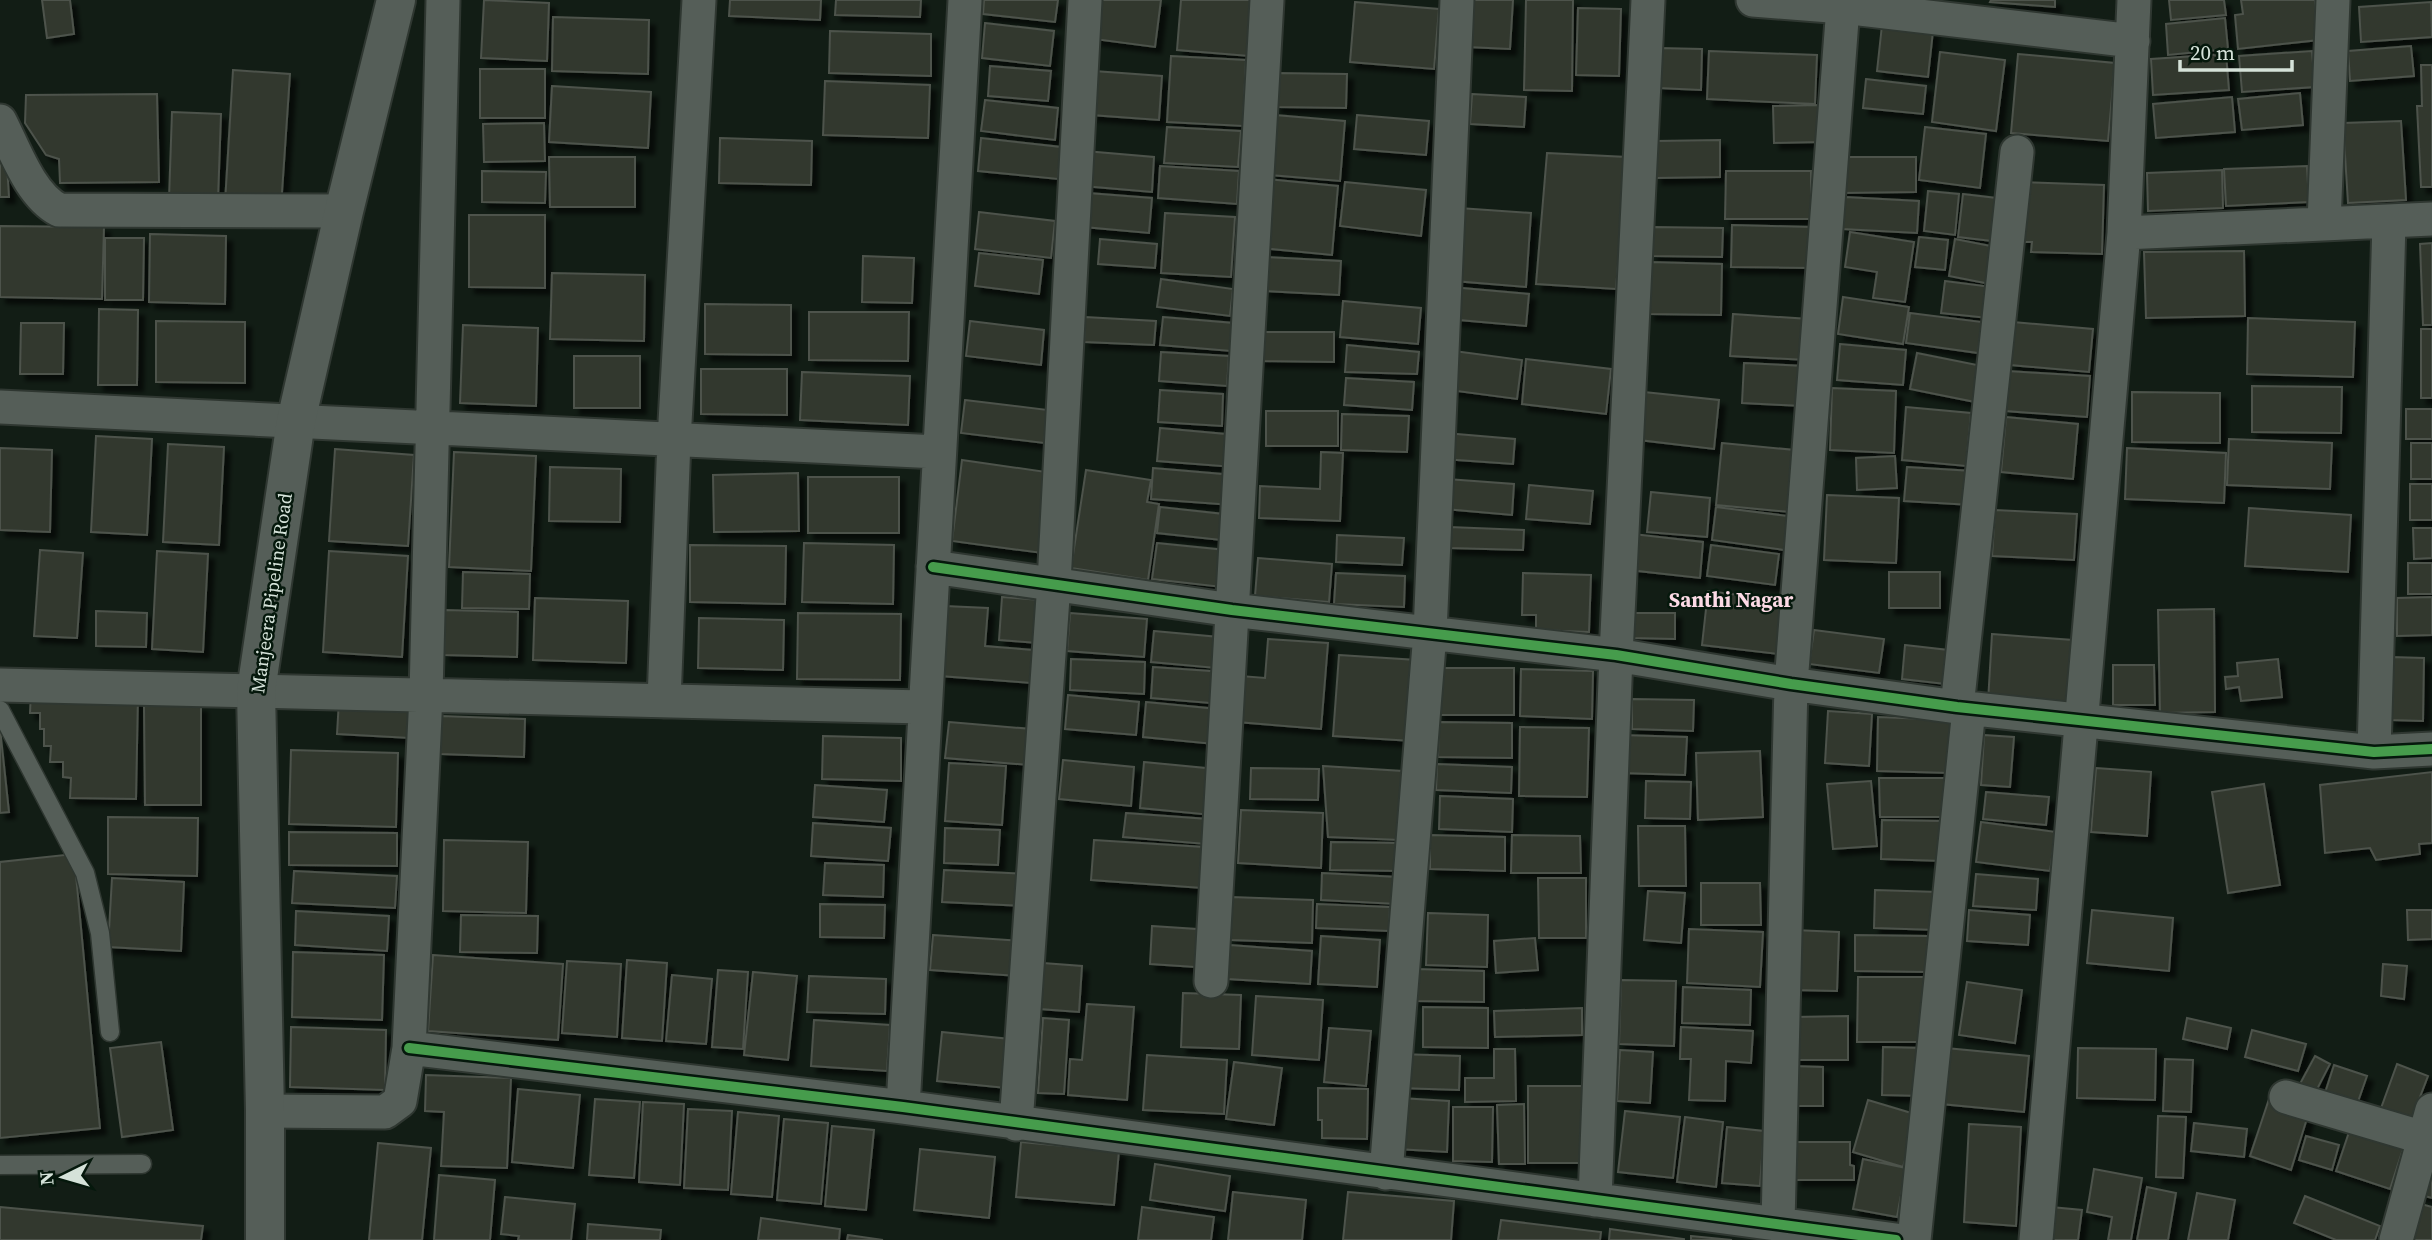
<svg xmlns="http://www.w3.org/2000/svg" width="2432" height="1240" viewBox="0 0 2432 1240" font-family="'Source Serif 4',serif">
<style>
.building{fill:#32382f;stroke:#4d534b;stroke-width:2;filter:url(#shadow)}
.lines{fill:none;stroke-linecap:round;stroke-linejoin:round}
.service-casing{stroke:#2f3731;stroke-width:21}
.minor-casing{stroke:#2f3731;stroke-width:37}
.tertiary-casing{stroke:#2f3731;stroke-width:42}
.service{stroke:#555e58;stroke-width:18}
.minor{stroke:#555e58;stroke-width:33}
.tertiary{stroke:#555e58;stroke-width:38}
.cycleway-casing{stroke:#05180c;stroke-width:15}
.cycleway{stroke:#469c4c;stroke-width:10}
.labels{text-anchor:middle;dominant-baseline:central;stroke-width:5;stroke-linejoin:round;paint-order:stroke}
.street-label{font-size:19px;fill:#d5e2d9;stroke:#05180c}
.neighbourhood-label{font-size:21px;font-weight:bold;fill:#fcdae5;stroke:#05180c}
</style>
<defs>
<filter id="shadow"><feDropShadow dx="6" dy="6" stdDeviation="2" flood-color="#0009"/></filter>
</defs>
<rect width="100%" height="100%" fill="#121d15"/>
<path class="building" d="M42,0H70L74,34L47,38Z
M484,0L549,3L547,61L481,58Z
M730,0H821L820,20L729,16Z
M836,0H921L920,17L835,15Z
M984,0H1058L1055,22L983,14Z
M1100,0H1161L1155,47L1094,39Z
M1181,0H1254L1249,56L1177,50Z
M1469,0H1513L1510,49L1467,47Z
M1526,0H1573L1572,91L1524,90Z
M1991,0H2055V7L1990,2Z
M2169,0H2224L2226,15L2171,20Z
M2241,0H2315L2319,40L2238,49L2235,15L2243,14Z
M1355,2L1439,9L1434,69L1350,62Z
M2431,2L2432,37L2361,42L2359,7Z
M1578,8L1621,9L1619,76L1576,75Z
M553,17L649,20L648,74L552,71Z
M2225,18L2228,49L2168,55L2166,24Z
M985,23L1054,31L1050,66L982,58Z
M1882,25L1933,31L1928,77L1877,71Z
M830,31L931,34V76L829,73Z
M2411,46L2414,76L2350,81L2348,51Z
M1659,48L1702,49L1701,90L1658,88Z
M1709,51L1817,55L1815,104L1707,99Z
M2312,51L2315,87L2242,92L2239,56Z
M1940,52L2005,60L1996,131L1932,122Z
M2018,54L2115,63L2108,141L2011,133Z
M2226,54L2229,90L2153,95L2151,59Z
M1171,56L1246,60L1243,126L1167,122Z
M2421,65H2432V187H2421L2417,106H2422Z
M990,66L1051,71L1048,101L988,96Z
M480,69H545V118H480Z
M233,70L290,74L281,207L225,203Z
M1094,71L1162,76L1159,120L1091,115Z
M1276,73L1347,74L1346,108L1276,107Z
M1866,79L1926,86L1923,114L1863,108Z
M825,81L930,85L928,138L823,135Z
M552,86L651,92L648,148L549,142Z
M2300,93L2303,125L2242,130L2238,99Z
M157,94L159,182L60,183L59,159L46,155L25,123L26,95Z
M1472,94L1526,97L1524,127L1470,124Z
M2232,97L2235,132L2156,138L2153,104Z
M985,100L1058,108L1055,140L981,131Z
M1820,105L1821,142L1774,143L1773,106Z
M172,112L221,114L218,200L169,199Z
M1275,115L1345,121L1340,181L1270,175Z
M1357,115L1429,121L1426,155L1354,149Z
M2401,121L2406,200L2348,203L2343,123Z
M544,123L545,161L484,162L483,124Z
M1167,127L1241,131L1238,167L1164,163Z
M1925,127L1986,134L1980,188L1919,180Z
M720,138L812,141L811,185L719,183Z
M981,138L1061,147L1058,179L978,171Z
M1720,140V177L1656,178V141Z
M6,148L9,197H0V149Z
M1085,151L1154,157L1152,192L1083,186Z
M1547,153L1627,157L1616,289L1536,284Z
M549,157H635V207H550Z
M1840,157H1916V192L1841,193Z
M1160,166L1239,171L1237,204L1158,198Z
M2307,166L2309,202L2226,206L2224,169Z
M2222,170L2223,208L2148,211L2147,173Z
M482,171L546,172L545,203L482,202Z
M1726,171H1811V219H1725Z
M1267,179L1338,186L1332,255L1261,248Z
M1345,182L1426,190L1421,236L1340,226Z
M2020,182L2104,185L2102,254L2031,252L2032,242H2022Z
M1928,191L1959,194L1955,235L1924,231Z
M1088,193L1152,198L1149,233L1084,227Z
M1963,194L2005,199L2000,242L1958,237Z
M1845,197L1919,201L1917,233L1842,229Z
M1459,208L1531,213L1526,287L1454,281Z
M979,212L1055,221L1051,258L975,249Z
M1165,213L1235,217L1231,277L1161,273Z
M469,215H545V288L469,287Z
M1732,225L1813,227L1812,268L1731,267Z
M0,226L104,227L102,299L0,297Z
M1653,227L1723,228L1722,257L1652,256Z
M1850,232L1914,242L1905,302L1873,298L1877,272L1845,267Z
M150,234L226,236L225,304L149,302Z
M1919,237L1948,240L1945,270L1915,267Z
M105,238H144L143,300H105Z
M1100,239L1157,244L1155,268L1098,264Z
M1955,239L1996,247L1990,284L1949,276Z
M2432,243V325H2423L2420,244Z
M2244,251L2245,316L2146,318L2144,252Z
M979,253L1043,260L1039,294L975,286Z
M863,256L914,258L912,303L862,302Z
M1266,257L1341,261L1339,295L1264,291Z
M1650,262L1722,264L1721,315L1649,314Z
M552,273L645,275L644,341L550,339Z
M1161,279L1233,289L1230,316L1157,307Z
M1945,281L1992,287L1988,318L1941,313Z
M1451,287L1529,294L1526,326L1448,319Z
M1843,297L1909,307L1903,344L1838,334Z
M1343,301L1421,308L1418,344L1340,337Z
M705,304L791,305V355L705,354Z
M99,309L138,310L137,385H98Z
M809,312H909L908,361L809,360Z
M1910,313L1982,322L1978,353L1906,343Z
M1733,314L1809,319L1806,360L1730,356Z
M1085,317L1156,321L1154,345L1084,342Z
M1163,317L1234,323L1231,351L1160,345Z
M2248,318L2355,322L2353,377L2247,374Z
M156,321L245,322V383L156,382Z
M970,321L1044,330L1041,365L966,356Z
M2013,322L2093,329L2089,372L2010,365Z
M21,323H64L63,374H20Z
M463,325L538,328L536,406L460,403Z
M2421,329H2432V398H2421Z
M1259,332H1334V362L1259,361Z
M1840,344L1906,350L1903,385L1837,380Z
M1347,345L1419,352L1417,374L1345,372Z
M1454,351L1522,360L1517,399L1449,390Z
M1161,352L1229,356L1227,386L1159,381Z
M1917,353L1982,366L1975,402L1910,389Z
M574,356H640V408H574Z
M1526,359L1611,369L1606,414L1522,404Z
M1744,363L1805,366L1803,406L1742,403Z
M701,369H787V415L701,414Z
M2008,371L2090,376L2087,417L2005,411Z
M802,372L910,376L908,425L800,420Z
M1346,378L1414,382L1412,410L1344,405Z
M2252,386L2342,387L2341,433L2252,432Z
M1832,388L1896,391L1894,453L1830,450Z
M1160,390L1223,394L1222,426L1158,422Z
M1644,392L1719,400L1714,449L1639,440Z
M2132,392L2220,393V443L2132,442Z
M965,400L1048,410L1044,443L961,433Z
M1906,407L1971,413L1966,466L1902,460Z
M2406,409H2432V439H2406Z
M1266,411H1338V446H1266Z
M1342,414L1409,416L1407,452L1341,450Z
M2006,417L2078,424L2073,479L2001,472Z
M1160,428L1237,435L1234,467L1157,461Z
M1445,433L1515,439L1513,464L1443,459Z
M96,436L152,439L147,535L91,532Z
M2229,439L2332,443L2330,489L2227,485Z
M1722,443L1795,450L1790,512L1716,505Z
M2411,443H2432V479H2411Z
M168,444L224,447L219,545L163,542Z
M0,448L52,450L50,532L0,530Z
M2127,448L2226,453L2224,503L2125,499Z
M335,449L414,455L408,546L329,541Z
M454,452L536,456L531,571L449,567Z
M1321,452L1343,453L1340,521L1259,518L1260,486L1320,489Z
M1895,456L1897,488L1857,490L1856,458Z
M962,460L1053,473L1042,553L952,541Z
M550,467L621,469L620,522L549,521Z
M1907,467L1973,471L1971,505L1904,501Z
M1153,468L1234,475L1232,505L1151,499Z
M1086,470L1151,480L1147,502L1159,504L1148,580L1071,568Z
M798,473L799,531L714,532L713,475Z
M808,477H899V533H808Z
M1447,479L1514,484L1512,515L1445,509Z
M2410,484H2432V520H2410Z
M1529,485L1593,491L1590,524L1526,519Z
M1651,492L1710,498L1707,537L1647,532Z
M1827,495L1899,498L1896,563L1824,560Z
M1160,507L1233,515L1230,541L1157,533Z
M1716,507L1788,516L1784,550L1712,540Z
M2249,508L2351,515L2348,572L2245,566Z
M1995,510L2077,514L2074,560L1992,556Z
M1449,527L1524,530L1523,550L1449,548Z
M2413,528H2432V558L2414,559Z
M1633,534L1703,542L1700,578L1629,570Z
M1337,535L1404,538L1402,565L1336,562Z
M804,543L894,545L893,604L802,602Z
M1157,543L1226,550L1222,587L1152,579Z
M690,545L786,546L785,604L690,602Z
M1711,545L1779,554L1775,585L1707,576Z
M40,550L83,553L77,638L34,636Z
M157,551L208,554L203,652L152,649Z
M329,551L408,556L402,657L323,652Z
M1258,558L1332,564L1329,602L1255,596Z
M2408,563H2432V594H2408Z
M463,572L530,574L529,609L462,608Z
M1889,572H1940V608H1889Z
M1336,573L1405,576L1404,607L1334,604Z
M1523,573L1591,575L1589,632L1536,630V615H1522Z
M1708,591L1785,601L1778,654L1702,645Z
M1002,597L1041,600L1037,643L999,640Z
M2432,597V635L2397,636V598Z
M535,598L628,601L626,663L533,660Z
M945,606L988,608L985,646L1033,650L1031,683L940,676Z
M2214,609L2215,712L2160,713L2158,610Z
M445,610L518,612L517,657L444,655Z
M96,611L147,613L146,647L96,646Z
M798,613L901,614L900,680L797,679Z
M1070,613L1147,619L1144,657L1067,651Z
M1630,613H1675V639L1631,638Z
M699,618L784,620L783,670L698,668Z
M1814,630L1884,639L1879,673L1809,664Z
M1154,631L1230,638L1227,669L1151,662Z
M1992,634L2073,640L2068,708L1988,702Z
M1268,639L1328,643L1321,729L1237,722L1241,676L1265,678Z
M1905,645L1957,651L1954,685L1902,679Z
M1339,655L1417,660L1412,741L1333,736Z
M2391,657L2424,658L2423,721L2390,720Z
M1071,659L1145,662L1144,694L1070,690Z
M2278,659L2282,697L2241,701L2239,687L2226,689L2225,677L2238,676L2237,663Z
M2113,665H2154L2155,705H2113Z
M1153,667L1225,672L1222,704L1151,698Z
M1439,668H1514V715H1438Z
M1521,669L1593,671L1592,719L1520,716Z
M31,691L138,694L136,799L70,798L71,778L63,777V762H50L51,746H44V729H40V713H30Z
M1068,695L1139,702L1136,735L1065,729Z
M1632,699L1694,700L1693,731L1632,729Z
M339,700L411,703L410,738L337,734Z
M1146,702L1218,709L1214,744L1143,737Z
M144,706H201V805H145Z
M1828,711L1872,714L1869,766L1825,763Z
M441,716L525,719L524,757L440,754Z
M1878,717L1952,720L1950,773L1877,771Z
M949,722L1032,729L1029,765L945,758Z
M1439,722L1512,723V758L1438,757Z
M1520,727L1589,728L1587,797L1519,796Z
M0,728L9,812L0,813Z
M1622,735L1687,737L1685,775L1621,773Z
M1984,735L2014,737L2010,787L1981,785Z
M823,736L901,738V781L822,779Z
M291,750L398,753L396,827L289,824Z
M1760,751L1763,817L1698,820L1696,753Z
M1063,760L1134,767L1131,806L1059,799Z
M1144,762L1216,769L1212,815L1140,808Z
M949,763L1006,766L1002,825L945,821Z
M1437,764L1512,767L1511,793L1436,790Z
M1323,766L1403,771L1400,840L1328,837Z
M1251,768L1319,769L1318,800L1250,799Z
M2096,768L2151,772L2147,836L2091,832Z
M2432,772V843L2419,844L2420,854L2376,860L2370,848L2325,853L2320,785Z
M1879,778H1949L1948,817H1880Z
M1646,781L1691,782L1690,819L1645,818Z
M1871,781L1877,846L1833,849L1827,784Z
M2264,784L2280,885L2228,893L2212,792Z
M815,785L887,790L884,822L813,817Z
M1986,792L2049,797L2046,825L1983,819Z
M1440,796L1513,799L1512,832L1439,829Z
M1241,810L1323,813L1321,868L1238,863Z
M1126,813L1208,819L1206,844L1123,837Z
M108,817L198,818L197,876L108,874Z
M1882,820L1944,821L1943,861L1881,859Z
M1981,822L2056,832L2050,871L1976,862Z
M813,823L891,828L888,861L811,856Z
M1638,826H1685L1686,886H1639Z
M945,828L1000,830L998,865L944,863Z
M289,832L397,833V866L289,865Z
M1430,835L1505,837V871L1430,869Z
M1512,835L1580,836L1581,873H1511Z
M444,840L528,842L526,913L443,911Z
M1094,840L1204,847L1202,888L1091,880Z
M1331,842L1402,843L1401,871L1330,870Z
M74,854L100,1128L0,1138V862Z
M825,863L884,865L883,897L823,895Z
M944,870L1028,874L1026,906L942,902Z
M294,871L397,876L395,908L292,903Z
M1322,873L1398,877L1397,904L1321,900Z
M1976,874L2038,879L2036,910L1973,906Z
M112,878L184,882L181,951L108,947Z
M1538,878H1586V938H1539Z
M1701,883H1760L1761,925H1701Z
M1875,890L1938,892L1937,930L1874,928Z
M1648,891L1685,893L1681,943L1644,940Z
M1231,897L1313,900L1312,943L1230,940Z
M820,904L885,905L884,938L820,937Z
M1317,904L1390,907L1389,931L1316,928Z
M1969,910L2030,915L2028,945L1967,941Z
M2092,910L2173,918L2169,971L2087,963Z
M2407,910H2432V939L2408,940Z
M296,911L389,916L387,951L295,945Z
M1428,913L1488,915L1487,967L1426,965Z
M461,915L538,916L537,953L460,952Z
M1152,926L1197,929L1195,967L1150,964Z
M1689,929L1763,932L1760,987L1687,983Z
M1794,930L1839,932L1837,991L1793,990Z
M933,935L1021,941L1018,976L930,970Z
M1855,935L1928,936L1927,972L1855,971Z
M1321,936L1380,940L1377,987L1318,984Z
M1535,938L1538,970L1496,973L1494,941Z
M1230,945L1312,951L1310,984L1227,979Z
M293,952L384,955L382,1020L292,1017Z
M433,955L563,964L558,1040L428,1031Z
M627,960L667,963L662,1041L622,1038Z
M567,961L621,964L617,1037L562,1033Z
M1043,963L1082,966L1079,1012L1039,1009Z
M2383,964L2407,966L2404,999L2381,996Z
M1416,969L1484,971V1002L1415,1001Z
M718,970L748,972L743,1049L712,1047Z
M753,972L797,976L788,1060L744,1055Z
M672,975L712,979L706,1044L666,1041Z
M809,976L886,979L885,1014L807,1012Z
M1858,977H1930L1929,1042H1857Z
M1621,980L1676,981L1674,1046L1619,1044Z
M1967,982L2022,990L2015,1043L1959,1035Z
M1683,987L1751,990L1750,1025L1682,1023Z
M1183,993L1241,995L1239,1049L1181,1047Z
M1256,996L1323,1000L1319,1060L1252,1055Z
M1087,1004L1134,1007L1127,1100L1068,1095L1070,1059L1082,1060Z
M1423,1007L1488,1008V1048L1423,1047Z
M1582,1008V1035L1495,1037L1494,1011Z
M1848,1016V1060H1793V1017Z
M1043,1018L1069,1020L1064,1094L1038,1093Z
M2187,1018L2231,1028L2227,1049L2183,1039Z
M814,1020L890,1025L887,1071L811,1066Z
M291,1027L386,1030L385,1090L290,1087Z
M1681,1027L1753,1031L1751,1063L1726,1061L1725,1101L1689,1100L1691,1059H1680Z
M1329,1028L1371,1031L1366,1086L1324,1082Z
M2252,1030L2306,1044L2298,1071L2245,1057Z
M942,1032L1010,1039L1006,1088L937,1081Z
M161,1042L173,1130L122,1137L110,1048Z
M1883,1047L1924,1048L1923,1096L1882,1095Z
M1946,1048L2029,1056L2024,1112L1941,1104Z
M2078,1048L2156,1049L2155,1100L2077,1098Z
M1494,1049H1515L1516,1101L1465,1102V1078H1494Z
M1620,1050L1653,1052L1650,1103L1617,1101Z
M1400,1054L1460,1056L1459,1090L1399,1088Z
M1147,1055L1227,1060L1224,1114L1143,1110Z
M2315,1056L2330,1064L2311,1101L2295,1093Z
M2165,1059L2193,1060L2191,1112L2163,1111Z
M1234,1062L1282,1068L1274,1125L1226,1119Z
M2397,1064L2428,1076L2410,1123L2380,1111Z
M2334,1065L2367,1076L2354,1113L2322,1102Z
M1792,1066L1823,1067V1106H1793Z
M426,1075L511,1078L507,1168L441,1166L444,1112L425,1111Z
M1528,1086H1586V1163H1528Z
M1318,1088L1368,1089L1367,1139L1322,1138V1120H1318Z
M518,1089L580,1095L573,1168L512,1162Z
M1400,1098L1449,1101L1447,1152L1397,1149Z
M595,1099L640,1102L634,1178L589,1175Z
M2269,1099L2309,1112L2291,1170L2250,1156Z
M1868,1100L1918,1115L1903,1167L1853,1152Z
M643,1102L684,1104L680,1185L639,1182Z
M1524,1104L1525,1164H1499L1497,1105Z
M1453,1107H1493L1492,1162L1453,1161Z
M688,1109L732,1111L728,1190L684,1188Z
M1625,1111L1680,1117L1673,1178L1618,1172Z
M738,1112L779,1116L772,1197L731,1194Z
M2158,1116L2186,1117L2183,1178L2156,1177Z
M1685,1117L1723,1122L1716,1187L1677,1182Z
M784,1119L828,1123L821,1204L777,1200Z
M2194,1123L2247,1129L2244,1157L2191,1151Z
M1969,1124L2021,1127L2016,1226L1964,1222Z
M832,1126L874,1130L866,1210L825,1206Z
M1727,1127L1764,1131L1760,1186L1722,1183Z
M2350,1129L2404,1146L2390,1189L2336,1171Z
M2432,1131V1198L2417,1194Z
M2306,1136L2339,1145L2332,1170L2299,1160Z
M1021,1142L1119,1151L1114,1205L1016,1197Z
M1795,1142H1850V1165L1854,1166V1180H1795Z
M378,1143L431,1148L422,1240H369Z
M920,1149L995,1157L989,1218L914,1210Z
M1863,1159L1906,1168L1897,1217L1853,1209Z
M1155,1164L1230,1176L1225,1211L1150,1200Z
M2094,1169L2142,1178L2131,1240H2108L2112,1217L2087,1212Z
M439,1175L495,1180L490,1240H434Z
M2147,1187L2176,1193L2168,1240H2137Z
M1233,1192L1306,1200L1302,1240H1228Z
M1348,1192L1454,1201L1451,1240H1343Z
M2197,1193L2235,1200L2228,1240H2188Z
M2305,1196L2380,1226L2375,1240H2336L2294,1223Z
M505,1197L575,1204L571,1240H518L519,1236L501,1234Z
M2421,1204L2432,1207V1240H2411Z
M0,1207L203,1226L201,1240H0Z
M1142,1207L1214,1217L1211,1240H1138Z
M2051,1207L2082,1210L2078,1240H2047Z
M761,1218L840,1229L839,1240H758Z
M1501,1220L1601,1232L1600,1240H1498Z
M588,1224L661,1230L660,1240H587Z
M1610,1229L1684,1239V1240H1609Z
M848,1235L883,1240H847Z
M1691,1236L1732,1240H1691Z"/>
<g class="lines">
<g class="service-casing">
<path id="service" d="M0,710L85,873L100,933L110,1032
M0,1165L142,1164"/>
</g>
<g class="minor-casing">
<path id="minor" d="M1753,0L1843,7L2133,41
M0,121C15,150 30,195 59,210L344,211
M2324,223L2333,0
M2124,233L2432,219
M0,407L938,452
M933,567L1232,610L1616,655L1791,684L1957,707L2374,752L2432,749
M0,685L924,707
M664,701L674,440L699,0
M1957,707L2017,152
M2374,752L2389,222
M1211,981L1267,0
M409,1048L903,1107L1896,1240
M2286,1097L2424,1138
M903,1107L965,0
M265,1111L385,1112L400,1101L409,1048L426,695L443,0
M1016,1124L1054,583L1085,0
M1386,1173L1430,633L1457,0
M1595,1200L1616,655L1648,0
M1778,1224L1791,684L1843,7
M1914,1240L1969,709
M2036,1240L2124,233L2134,0
M2396,1240L2432,1110"/>
</g>
<g class="tertiary-casing">
<path id="tertiary" d="M265,1240V1111L256,691L296,421L344,211L396,0"/>
</g>
<use href="#service" class="service"/>
<use href="#minor" class="minor"/>
<use href="#tertiary" class="tertiary"/>
<g class="cycleway-casing">
<path id="cycleway" d="M933,567L1232,610L1616,655L1791,684L1957,707L2374,752L2432,749
M409,1048L903,1107L1896,1240"/>
</g>
<use href="#cycleway" class="cycleway"/>
</g>
<g class="labels">
<g class="street-label">
<text transform="translate(271 593) rotate(-82)">Manjeera Pipeline Road</text>
</g>
<g class="neighbourhood-label">
<text x="1731" y="599">Santhi Nagar</text>
</g>
</g>
<g transform="translate(63 1177) rotate(265)" stroke="#05180c" stroke-width="5" paint-order="stroke">
<path d="M0-5L12 26L0 18L-12 26Z" fill="#d5e2d9"/>
<text y="-10" font-size="19" font-weight="bold" text-anchor="middle" fill="#d5e2d9">N</text>
</g>
<path d="M2180 60v10h112v-10" fill="none" stroke="#d5e2d9" stroke-width="3.5"/>
<text x="2190" y="60" font-size="21" fill="#d5e2d9" stroke="#05180c" stroke-width="5" paint-order="stroke">20 m</text>
</svg>
